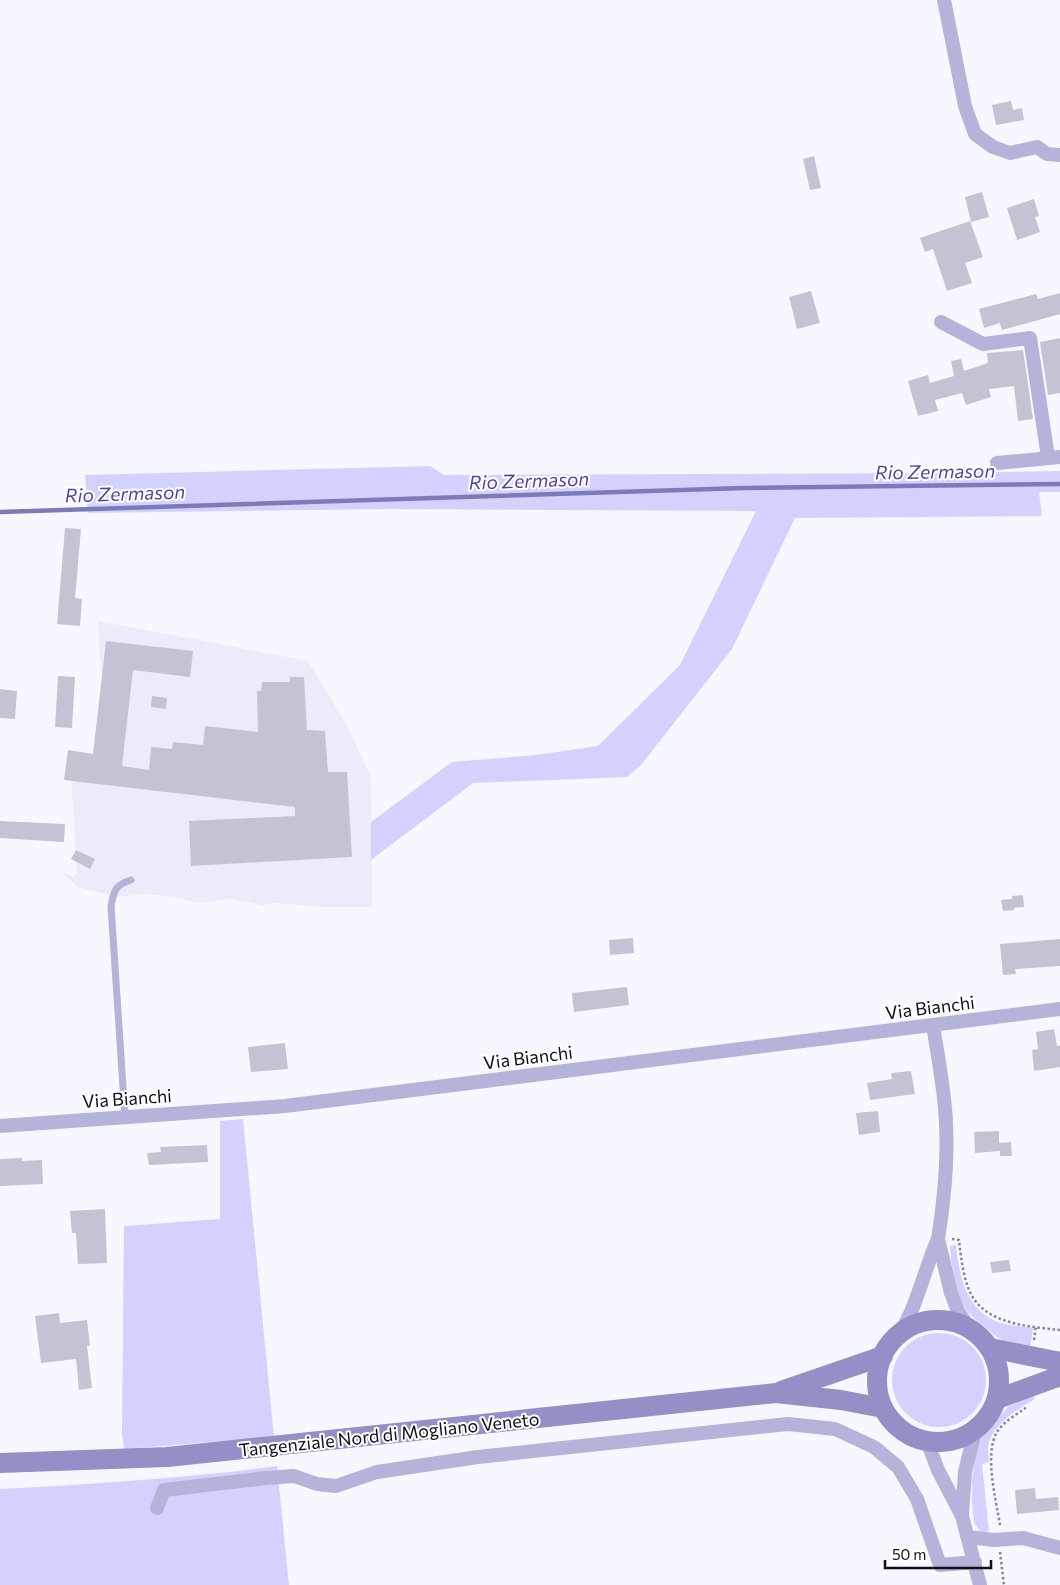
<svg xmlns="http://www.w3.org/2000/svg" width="1060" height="1585" viewBox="0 0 1060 1585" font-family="Commissioner,sans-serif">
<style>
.built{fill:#ebebf9}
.green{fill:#d3d2ff}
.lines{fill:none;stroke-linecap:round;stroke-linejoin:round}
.stream{stroke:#7e7ab7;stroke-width:4.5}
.building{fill:#c3c3d4}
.path{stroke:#86868d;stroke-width:2.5;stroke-dasharray:2.5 2.5;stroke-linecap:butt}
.lane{stroke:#b4b3d9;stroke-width:7}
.street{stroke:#b4b3d9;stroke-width:14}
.secondary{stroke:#9390c8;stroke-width:20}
.labels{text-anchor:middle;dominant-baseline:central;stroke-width:4;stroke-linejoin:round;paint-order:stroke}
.street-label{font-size:18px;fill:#0f0f15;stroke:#fff}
.water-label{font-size:19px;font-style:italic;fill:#5242a2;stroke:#fff}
</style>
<rect width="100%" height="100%" fill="#f7f7ff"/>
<path class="built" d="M98,621L308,661L349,729L371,778L372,907H322L277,903L263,905L231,899L198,903L174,897L146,894L117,897L77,887L62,872L73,877L77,873L70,757L110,759L111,735L100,658Z"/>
<path class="green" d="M430,466L444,475L932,473L1060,471V492H1039L1042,516L795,518L732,649L641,765L627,777L473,783L371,860V822L452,762L536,755L598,746L680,665L756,511L392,509L88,513L85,475Z
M243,1119L274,1437L124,1449L122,1432L124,1226L220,1219V1121Z
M956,1245C959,1275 966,1310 998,1322C1009,1326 1022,1326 1033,1328L1030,1349C1010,1346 1001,1341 986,1328C980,1323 973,1318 968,1312C955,1294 951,1267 950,1246Z
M892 1380a47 47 0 1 1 94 0a47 47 0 1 1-94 0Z
M1033,1395L1035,1399C1018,1409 996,1422 989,1442C987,1449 989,1456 989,1462L982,1464L989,1531L981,1532L974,1523L972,1503V1481L976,1451L980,1439L1009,1406Z
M277,1466L289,1585H0V1489C93,1484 185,1478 277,1466Z"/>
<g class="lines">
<path class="stream" d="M0,512L744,488L1060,484"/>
</g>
<path class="building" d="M1011,101L1013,110L1022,108L1024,120L996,125L992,105Z
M814,156L821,188L810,190L803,159Z
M982,192L989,217L971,222L965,197Z
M1034,199L1039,216L1035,217L1040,232L1017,240L1007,208Z
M970,221L983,257L965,263L972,283L947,291L933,249L925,252L920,238Z
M811,291L820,323L797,329L789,297Z
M1060,293V314L1002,330L1000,323L984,328L979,309L1036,294L1038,299Z
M1060,338V393L1048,395L1040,342Z
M1023,350L1033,419L1018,421L1014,386L989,389L991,397L966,405L962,393L935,400L938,411L918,416L908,381L928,375L930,383L954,376L951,361L961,359L964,371L988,363L987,353Z
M65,528L81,529L75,598L82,599L80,626L57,624Z
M106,641L193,651L190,677L133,670L122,766L149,770L151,747L172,749L173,742L203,745L205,726L258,732L257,691H261L262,682H290V677H304L307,730L325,731L328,772H347L352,857L191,866L189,821L295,816V807L64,780L68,750L93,754Z
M58,676L75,677L72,728L55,727Z
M0,689L17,691L15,719L0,718Z
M152,696L167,698L166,709L151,707Z
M0,821L65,824L64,842L0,838Z
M76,850L95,859L90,869L71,859Z
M1023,895L1024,907L1014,908V910L1003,911L1001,900L1012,899V896Z
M633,938L634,953L610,955L609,940Z
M1060,939V966L1015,969L1016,974L1003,975L1000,944Z
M627,987L629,1005L574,1012L572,993Z
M1054,1029L1057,1046L1060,1045V1067L1034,1071L1032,1050L1038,1049L1036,1032Z
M285,1043L288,1069L251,1072L248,1047Z
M911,1071L915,1094L870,1100L867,1083L892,1079L891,1073Z
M878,1111L880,1132L859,1135L856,1113Z
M999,1131V1143L1011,1142L1012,1156H1000V1151L975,1153L974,1132Z
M207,1145L208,1162L149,1165L147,1153L161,1152L160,1147Z
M22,1158V1161L42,1160L43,1184L0,1186V1159Z
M105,1209L107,1263L78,1264L76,1233H72L70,1211Z
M1009,1260L1011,1271L992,1273L990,1262Z
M59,1313L60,1323L87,1320L90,1346H87L92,1388L79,1390L76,1359L41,1363L35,1316Z
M1035,1488L1036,1499L1058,1497L1059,1510L1017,1514L1015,1490Z"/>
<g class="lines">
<path class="path" d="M952,1239L959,1240C961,1258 964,1289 977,1303C996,1325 1033,1327 1060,1330
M1034,1340L1036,1326
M1000,1525C996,1500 984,1454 997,1432C1003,1422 1017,1414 1027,1407
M1000,1552L1004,1585"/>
<path class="lane" d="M125,1117L111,906C114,890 115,885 131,880"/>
<path class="street" d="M944,0L965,106L975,134L993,147L1010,153L1037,147L1047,154L1060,155
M941,322L983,344L1030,338L1048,457
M997,463L1060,457
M933,1025C938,1058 945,1091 946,1124C948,1162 944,1201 938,1239
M0,1126L285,1106L1060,1009
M900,1333C918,1304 924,1270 938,1239L951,1293L958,1311L969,1328
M927,1441L938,1470L962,1516L980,1585
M157,1508L164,1490L266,1478L294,1476L317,1484L336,1486L377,1472L478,1457L788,1424L835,1429L874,1447L898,1467L917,1499L940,1565L975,1562
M962,1515L965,1472L975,1431
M968,1537L994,1540L1023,1538L1060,1548"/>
<path class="secondary" d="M877 1381a61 61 0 1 1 122 0a61 61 0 1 1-122 0Z
M990,1348L1060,1362
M781,1391L883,1356
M997,1399L1060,1376
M0,1463L167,1457L776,1393L841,1400L883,1408"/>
</g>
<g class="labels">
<g class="street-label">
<text transform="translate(930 1007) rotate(-7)">Via Bianchi</text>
<text transform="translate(528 1057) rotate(-7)">Via Bianchi</text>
<text transform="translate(127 1098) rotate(-4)">Via Bianchi</text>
<text transform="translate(389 1434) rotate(-6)">Tangenziale Nord di Mogliano Veneto</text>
</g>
<g class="water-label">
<text transform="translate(935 471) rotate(-1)">Rio Zermason</text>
<text transform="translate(529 480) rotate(-2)">Rio Zermason</text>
<text transform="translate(125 493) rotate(-2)">Rio Zermason</text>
</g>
</g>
<path d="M885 1560v8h106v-8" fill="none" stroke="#0f0f15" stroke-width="2.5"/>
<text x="892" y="1560" font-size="15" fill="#0f0f15" stroke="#ffffff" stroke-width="4" paint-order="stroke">50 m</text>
</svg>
